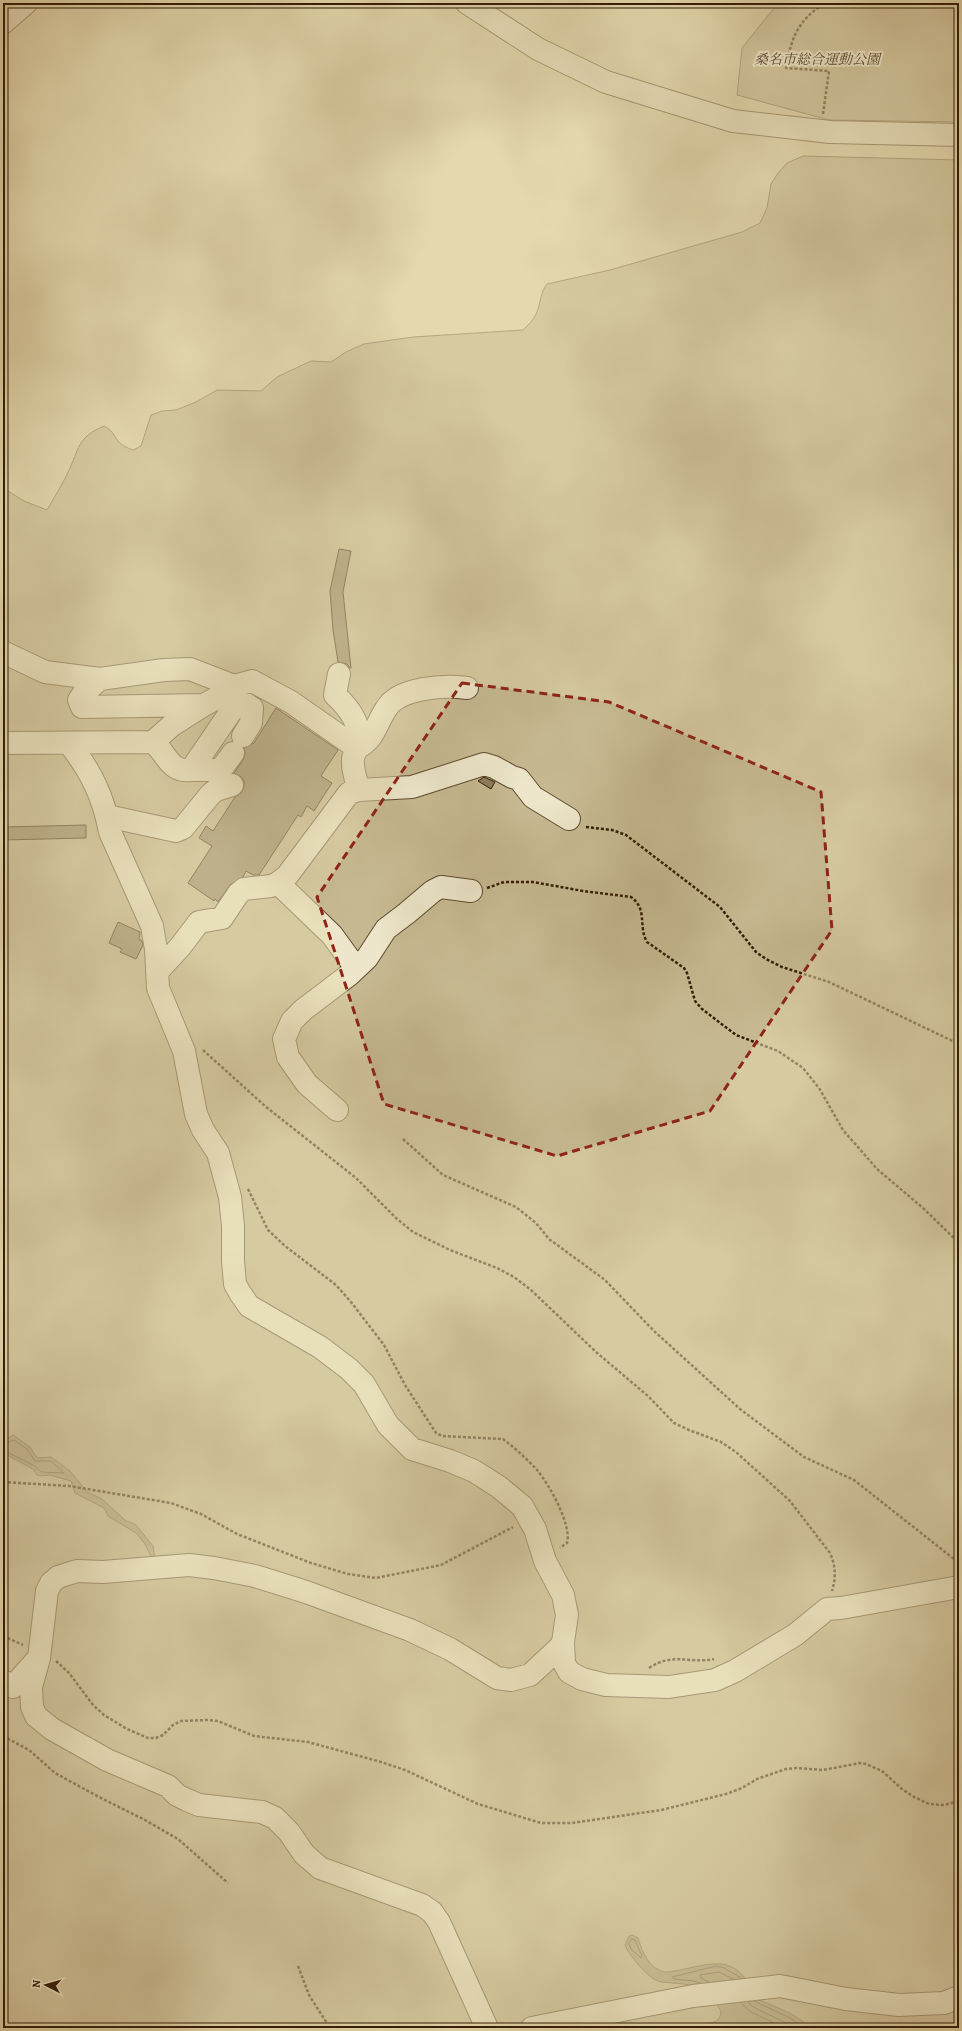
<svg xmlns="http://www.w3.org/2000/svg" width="962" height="2031" viewBox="0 0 962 2031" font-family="Alegreya,'Noto Serif JP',serif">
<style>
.green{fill:#c6b991;stroke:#7c6a4b}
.water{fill:#a89975;stroke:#796748}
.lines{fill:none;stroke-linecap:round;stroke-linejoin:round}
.shore{stroke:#6e5a3d;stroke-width:1}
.building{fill:#8f7e5d;stroke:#331c05}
.minor-casing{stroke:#5f4b2f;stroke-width:24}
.path{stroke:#331c05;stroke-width:2.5;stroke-dasharray:3 2;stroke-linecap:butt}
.minor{stroke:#ede6ca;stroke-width:22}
.marked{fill:none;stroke:#8f2418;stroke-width:3;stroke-dasharray:8 5;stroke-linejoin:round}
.labels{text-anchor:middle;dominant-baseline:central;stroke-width:4;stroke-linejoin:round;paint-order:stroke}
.park-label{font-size:14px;font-style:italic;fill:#5f4b2f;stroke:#ede6ca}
</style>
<rect width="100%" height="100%" fill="#e4d9ae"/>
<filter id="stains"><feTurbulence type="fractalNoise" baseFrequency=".005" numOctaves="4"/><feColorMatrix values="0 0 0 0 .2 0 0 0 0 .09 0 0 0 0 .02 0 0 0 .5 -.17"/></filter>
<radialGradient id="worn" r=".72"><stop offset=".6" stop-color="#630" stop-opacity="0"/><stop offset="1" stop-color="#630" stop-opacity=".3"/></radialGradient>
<path class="green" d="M778,3H959V122L829,120L737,95L742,48Z
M803,156L959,160V2028H3V752L148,731L3,734V488L24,501L47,510C55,496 64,482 70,468C80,445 79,437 104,426C119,434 112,443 133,450L141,446L151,415L162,411L176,410L196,402L217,390L261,391L277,377L311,361L331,362L346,352L364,344L413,337L523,330C528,325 534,320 537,312C541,302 540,293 547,284L610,270L742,232L760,223L767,208L771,184L778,173L787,163Z"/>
<path class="water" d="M13,1435L30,1447L37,1458L51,1457L54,1459L70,1471L87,1492L102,1499L126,1521L135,1524L153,1546L155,1559H152L145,1544L136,1533L108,1516L104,1508L75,1493L71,1481L50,1475L40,1476L37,1475L33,1469L5,1454L3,1452V1441Z
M632,1935L638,1938C642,1950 647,1965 659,1970C666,1974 673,1971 680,1970C721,1961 737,1956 757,1999C775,2007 796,2013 810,2028H686C696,2018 720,2031 721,2011C707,1988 698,1985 673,1983C668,1982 662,1983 658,1981C648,1978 628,1954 625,1945L629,1936Z"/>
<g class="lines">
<path class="shore" d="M3,1444L14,1440L27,1449L35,1461H51L64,1473L41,1472L35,1466L3,1450
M632,1939L635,1940L642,1956L641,1958L631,1949L629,1944Z
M709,1982L701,1978L700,1975L719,1972L733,1979
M700,1983L694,1981L674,1979L672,1977L716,1966L724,1968L741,1978
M754,2001L790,2018L804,2028
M748,2002L753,2007L797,2028
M741,2003L751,2012L785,2028"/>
</g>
<path class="building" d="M339,549L351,551L343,592L351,668H350L347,664L338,662L333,630L330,591Z
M276,708L338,750L321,776L332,783L314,811L307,806L301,817L298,815L259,875H253L246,871L243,877L230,885L218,902L215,899L214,901L188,883L212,846L199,838L206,826L213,831L235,797L241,793L244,787V781L240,776L234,773L243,760L245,754L244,748L254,743Z
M484,777L495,782L491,789L478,781Z
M86,825V838L3,840V827Z
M118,922L140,932L139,939L142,941L143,945L136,959L120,952L122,949L109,943Z"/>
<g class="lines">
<g class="minor-casing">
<path id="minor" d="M467,3L538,49L606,82L733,121L830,132L959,135
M3,23L26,3
M3,652L45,672L100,679L164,670L190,669L234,686L252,681L291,702L357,748C375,739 376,724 386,709C399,687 445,685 467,688
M339,674L335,695C346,705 359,721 359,738C359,745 354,752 353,759C352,770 356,780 359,790
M235,697L252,708L251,723L243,736
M153,742L171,726L204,705
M3,743L153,742C167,753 169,773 191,770L234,707L235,697L231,694H224L204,705L82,707L79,700L83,694L100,679
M69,743C91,772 103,795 110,832L152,926L156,949L158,988L184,1051L196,1114L203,1130L218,1153L230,1197L233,1226V1261L235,1284L240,1293L249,1306L320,1347L349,1369L364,1384L388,1425L412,1449L450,1461L474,1471L499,1487L522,1506L535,1529L545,1561L563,1595L567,1615L563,1642L559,1648L530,1675L511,1680L497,1678L450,1649L410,1630L306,1592L255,1576L214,1568L189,1565L103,1572L77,1571L58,1577L51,1583L47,1591L39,1658L31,1687L32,1707L36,1716L52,1729L107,1760L168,1786L177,1795L187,1800L199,1805L262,1812L275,1818L289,1832L304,1854L320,1868L422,1905L432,1912L439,1922L487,2028
M191,770H216L222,768L233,753
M107,816L176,831L183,828L210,795L216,790L232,785
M278,883L332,935L356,968
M157,972L180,947L199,922L222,918L238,894L244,889L271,886L278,883L287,876L349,793L359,790L412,787L484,764L494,767L512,777L519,779L533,797L569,819
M337,1110L307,1084L288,1057L284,1039L292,1021L303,1010L349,975L367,958L386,929L407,913L433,891L441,887L471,891
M563,1642L564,1663L569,1672L582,1679L606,1685L669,1687L715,1680L735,1671L795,1635L827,1609L841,1608L959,1587
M3,1681L13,1687L35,1662
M532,2028L693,1996L780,1986L846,1999L899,2005L944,2003L959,1997"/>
</g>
<path class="path" d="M823,114L829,71L786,68C791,38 798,20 825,3
M586,827L612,830L626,835L720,907L756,952L766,959L782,967L829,982L959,1044
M487,888L504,882H533L583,891L631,897C648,909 638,927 647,942L684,968L687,973L695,1001L702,1009L736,1035L778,1051L803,1068L819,1088L843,1130L877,1169L923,1208L959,1243
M203,1050L265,1106L356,1178L396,1218L413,1232L450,1250L497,1268L514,1277L531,1290L596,1352L648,1396L674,1423L689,1430L721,1442L736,1452L790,1501L830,1553C836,1567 836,1577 832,1591
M403,1139L443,1175L516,1207L536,1223L549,1239L605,1280L654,1331L740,1409L804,1457L854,1480L959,1563
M248,1189L268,1230L285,1246L336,1285L351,1302L384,1345L405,1385L436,1433L442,1436L503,1439C515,1448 527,1459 537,1470C549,1484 572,1525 567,1543L560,1548
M3,1482L69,1486L171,1503L201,1514L237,1534L311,1563L348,1574L376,1578L441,1565L513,1527
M3,1636L23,1645
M56,1661L69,1673L93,1705L104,1715L127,1729L148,1738H156L163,1735L173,1725L181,1721L208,1720L218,1721L254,1736L308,1742L381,1762L405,1770L478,1804L541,1823H572L661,1810L726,1794L742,1788L757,1779L786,1769L796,1768L823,1770L860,1763L866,1764L882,1771L902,1789L914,1797L929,1804L944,1805L959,1801
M649,1668C673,1652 689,1664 714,1659
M3,1736L29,1750L55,1773L99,1797L145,1820L178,1839L228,1883
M298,1966L309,1995L330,2028"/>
<use href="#minor" class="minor"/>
</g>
<path d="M0 0H962V2031H0ZM462,683L609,702L821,792L832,930L710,1111L557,1156L384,1104L317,897Z" fill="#e4d9ae" fill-opacity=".55" fill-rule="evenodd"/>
<path class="marked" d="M462,683L609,702L821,792L832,930L710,1111L557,1156L384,1104L317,897Z"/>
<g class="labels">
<g class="park-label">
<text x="817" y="59">桑名市総合運動公園</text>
</g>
</g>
<rect width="962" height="2031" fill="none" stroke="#e4d9ae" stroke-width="16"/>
<rect x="4" y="4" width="954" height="2023" fill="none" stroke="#331c05" stroke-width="2"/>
<rect x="8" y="8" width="946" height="2015" fill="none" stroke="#331c05"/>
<g transform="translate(46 1985) rotate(276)" stroke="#ede6ca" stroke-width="3" paint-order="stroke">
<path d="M0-3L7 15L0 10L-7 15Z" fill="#331c05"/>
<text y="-6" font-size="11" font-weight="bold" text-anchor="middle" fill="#331c05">N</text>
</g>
<rect width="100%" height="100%" filter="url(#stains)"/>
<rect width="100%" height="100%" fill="url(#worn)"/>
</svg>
